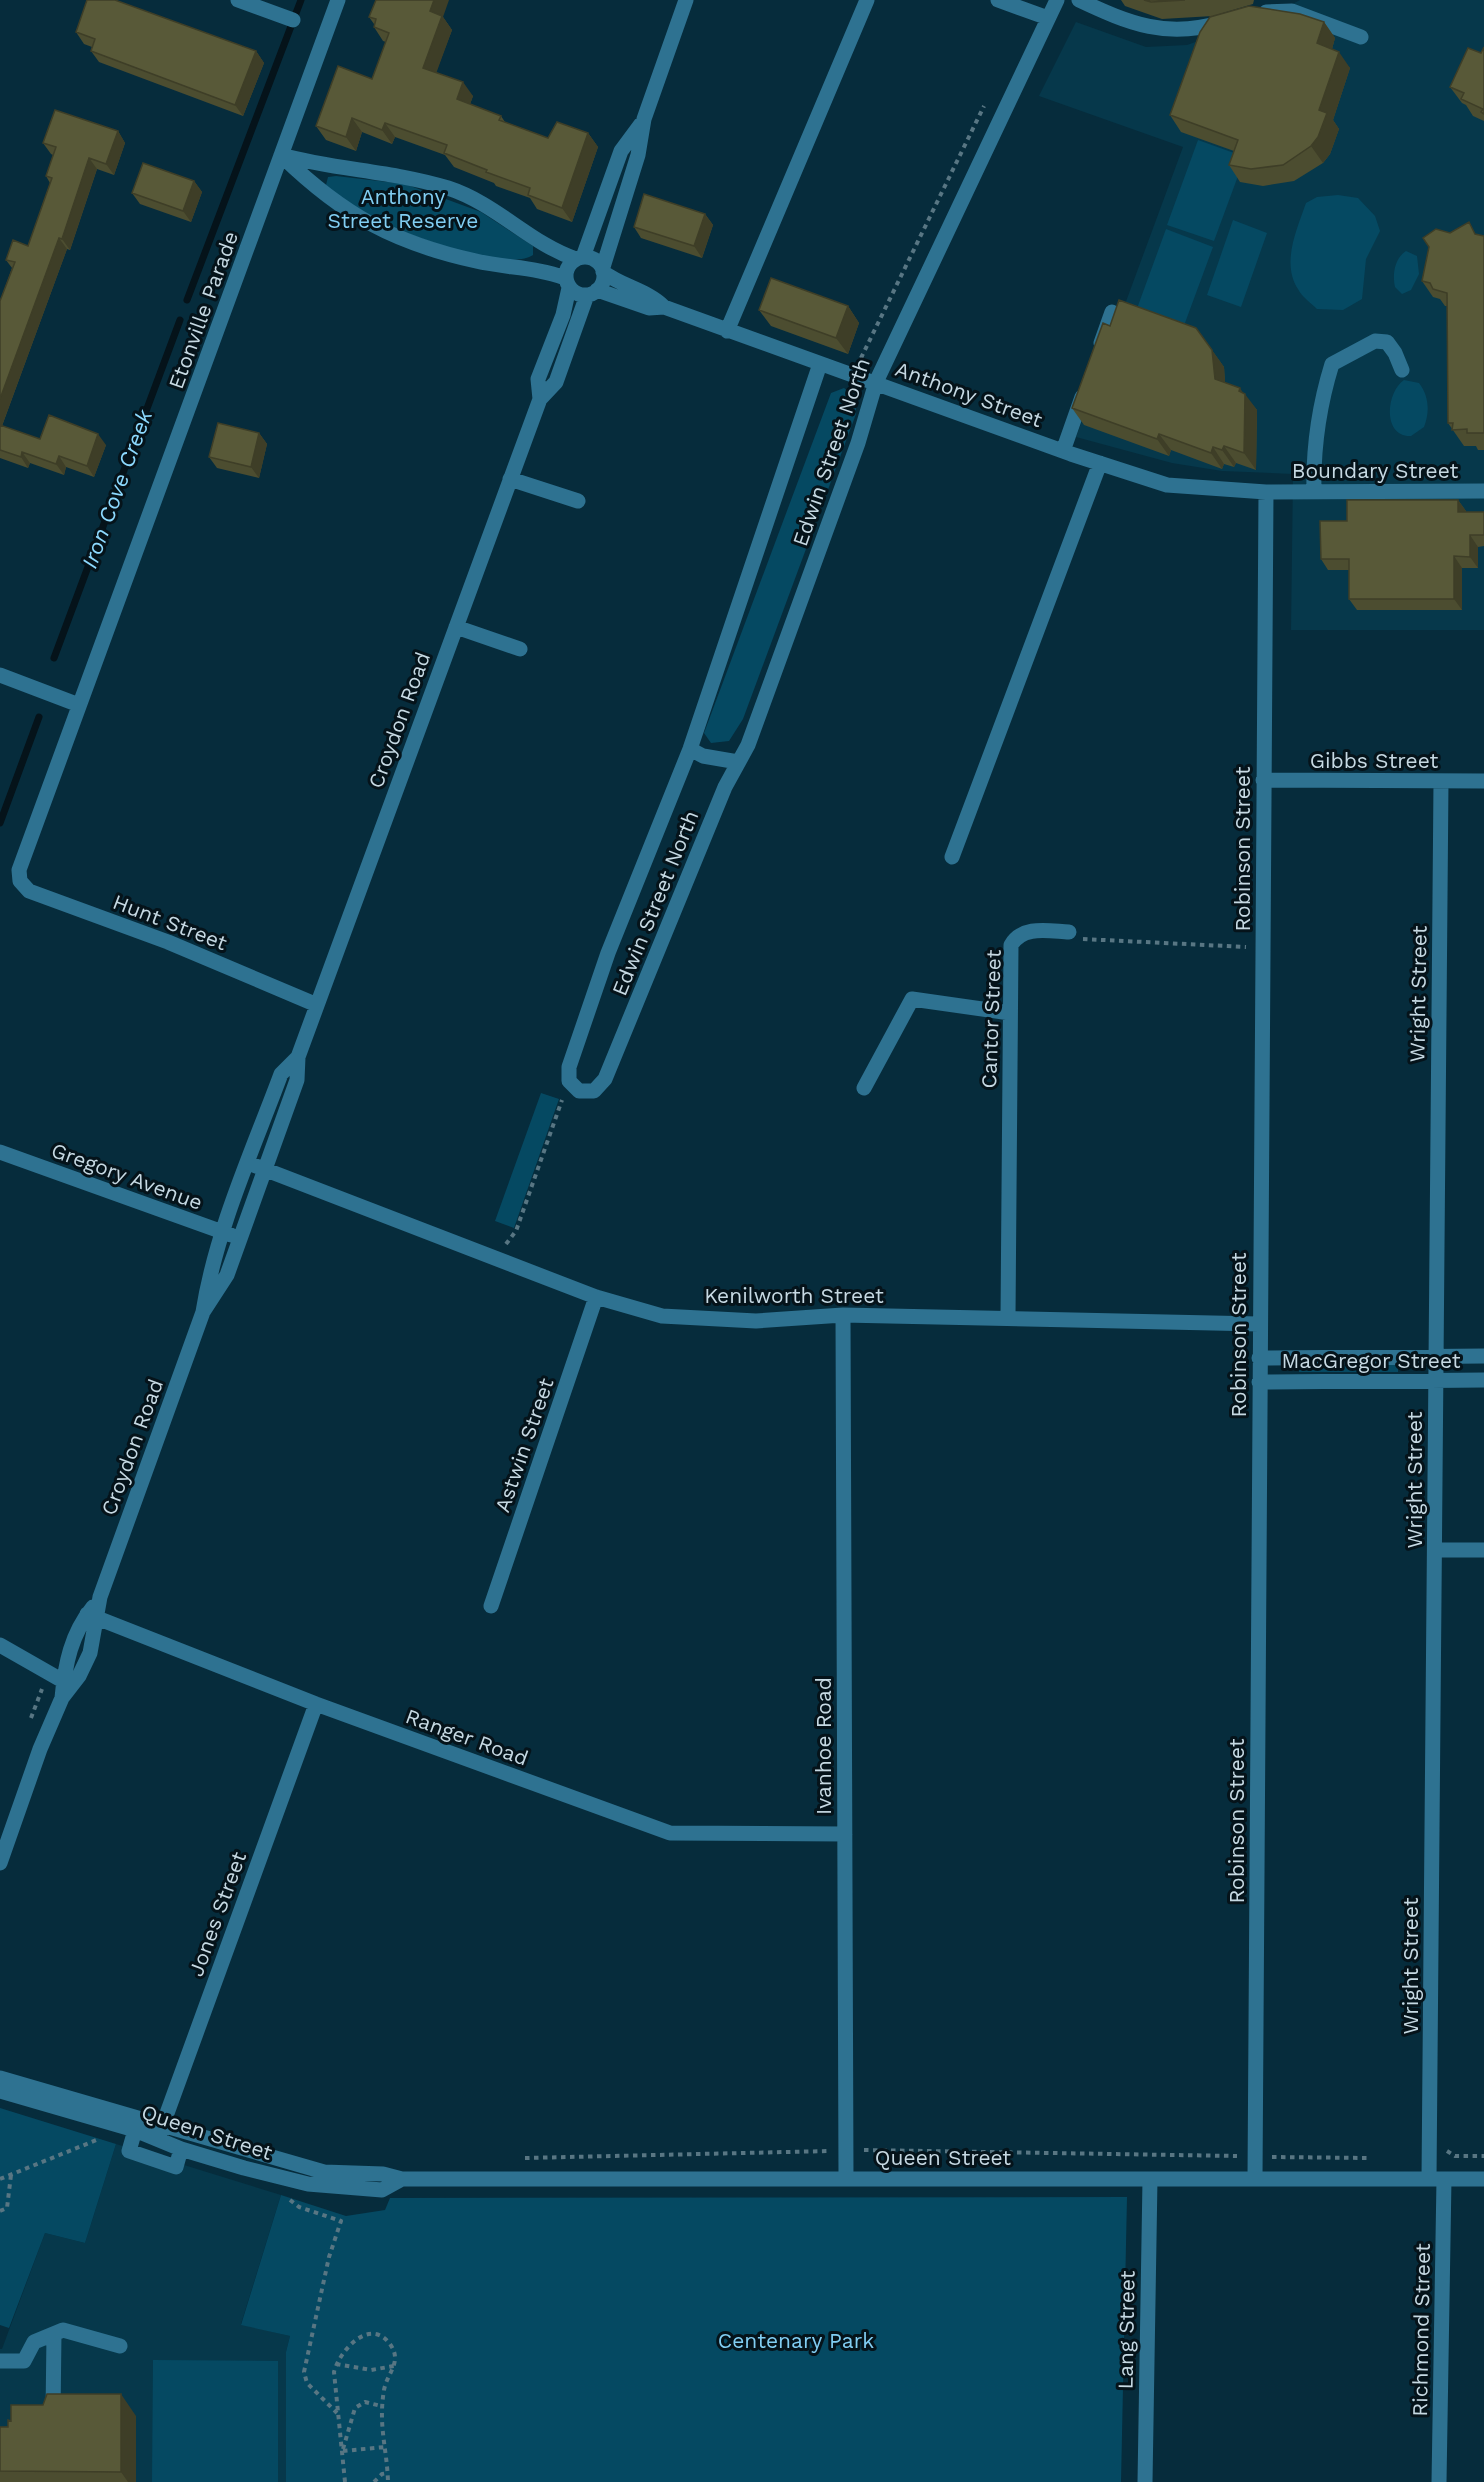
<svg xmlns="http://www.w3.org/2000/svg" width="1484" height="2482" viewBox="0 0 1484 2482" font-family="'Work Sans',sans-serif">
<style>
.built{fill:#06384b}
.green{fill:#054962}
.lines{fill:none;stroke-linecap:round;stroke-linejoin:round}
.stream{stroke:#05131a;stroke-width:7}
.path{stroke:#587683;stroke-width:4;stroke-dasharray:4.5 4.5;stroke-linecap:butt}
.minor{stroke:#2e7291;stroke-width:15}
.wall{fill:#4c4d30}
.shaded-wall{fill:#3e3e27}
.building{fill:#585938;stroke:#3e3e27;stroke-width:1.5}
.labels{text-anchor:middle;dominant-baseline:central;stroke-width:6;stroke-linejoin:round;paint-order:stroke}
.park-label{font-size:21px;fill:#81cef3;stroke:#05131a}
.street-label{font-size:21px;fill:#c6d9e3;stroke:#05131a}
.water-label{font-size:22px;font-style:italic;fill:#8cd9fe;stroke:#05131a}
</style>
<rect width="100%" height="100%" fill="#062c3c"/>
<path class="built" d="M1300,0H1484V630H1291L1293,474L1222,471L1172,463L1076,437L1183,147L1039,96L1076,22L1146,47L1187,45L1272,15Z
M116,2144L281,2195L241,2324L290,2336L286,2352V2482H0V2349H2L45,2233L85,2243Z"/>
<path class="green" d="M1198,140L1245,157L1214,241L1167,225Z
M336,176L405,184L481,212L533,246V255C505,275 374,224 346,204C339,198 333,191 326,185L328,177Z
M1338,195L1358,198L1375,216L1380,231L1366,259L1362,299L1343,310L1317,309C1311,303 1302,297 1298,289C1281,263 1297,229 1306,203L1317,197Z
M1233,220L1267,233L1241,307L1207,295Z
M1166,229L1213,247L1182,331L1135,314Z
M1406,251L1417,256L1419,274L1411,290L1402,294L1395,287C1392,274 1395,258 1406,251Z
M1404,380L1419,383C1429,396 1430,412 1424,427L1411,436C1382,437 1386,392 1404,380Z
M844,388L856,398V414L743,719L729,741L711,743L704,733L831,393Z
M541,1093L559,1099L514,1228L495,1221Z
M1299,1364H1398V1372H1299Z
M0,2108L116,2144L85,2243L45,2233L9,2328L0,2325Z
M281,2195L346,2216L385,2210L390,2198L1127,2197L1121,2482H286V2352L290,2336L241,2325Z
M153,2360L278,2361V2482H152Z"/>
<g class="lines">
<path class="stream" d="M187,300L301,0
M54,658L180,320
M0,823L39,717"/>
<path class="path" d="M861,358L984,106
M1083,939L1246,947
M506,1244L516,1231L562,1100
M31,1718L42,1689
M864,2150L1237,2156
M1447,2151L1455,2156H1484
M1272,2157L1369,2158
M525,2158L830,2151
M0,2179L99,2139
M290,2200L299,2207L341,2221L329,2257L304,2372L307,2383L337,2413
M0,2211L7,2208L11,2175
M336,2364L371,2370L394,2366
M343,2449L355,2408L365,2402L381,2406
M343,2451L385,2447
M345,2482L334,2372C339,2352 369,2316 390,2344C403,2362 387,2373 384,2390C378,2426 387,2448 388,2482
M374,2482L382,2474L388,2473"/>
<path class="minor" d="M238,0L293,20
M998,0L1048,18
M1079,0C1130,24 1167,39 1223,22
M1266,12L1292,11L1361,37
M281,155C336,170 393,171 448,188C497,204 529,243 576,259
M283,157C343,215 394,243 476,261C506,268 536,267 565,278
M566 276a19 19 0 1 1 38 0a19 19 0 1 1-38 0Z
M583,257L621,151L641,124
M603,267L638,155L644,119L686,0
M603,272C623,287 647,290 664,307
M597,290L649,308L664,307L1071,454L1167,485L1266,492L1484,491
M727,331L867,0
M1101,343L1112,312
M820,364L690,749L608,953L569,1067V1081L579,1091H594L605,1079L725,787L748,745L858,443L876,382L1057,0
M540,399L538,379L563,315L569,288
M1063,451L1082,397
M510,479L578,501
M1314,491C1313,447 1319,406 1332,364L1375,341L1387,342L1395,353L1402,370
M456,627L520,649
M0,675L79,705
M690,749L703,756L738,762
M1263,780L1484,781
M952,857L1100,463
M317,1005L168,942L29,891L20,881L19,870L338,0
M864,1088L912,999L1010,1013
M0,1152L231,1235
M248,1163L596,1297L662,1316L756,1321L843,1315L1259,1324
M203,1312L227,1275L297,1080L298,1057L540,399L556,382L587,295
M843,1315L846,2178
M1008,1317L1011,945C1023,925 1048,931 1069,932
M1259,1358L1484,1356
M1259,1382L1484,1380
M1435,1550H1484
M491,1606L596,1297
M87,1614L316,1704L670,1833L845,1834
M0,1645L70,1685
M62,1698C65,1664 71,1634 93,1607
M0,1863L40,1749L62,1698L79,1676L90,1653L100,1597L203,1312C216,1230 252,1152 281,1074L298,1057
M0,2078L324,2172L383,2174L402,2179H1484
M0,2091L135,2130L181,2149L244,2168L308,2184L382,2190L402,2179
M135,2130L129,2151L176,2167L181,2149
M158,2138L316,1704
M1255,2179L1266,492
M1429,2179L1441,781
M0,2361H24L34,2342L63,2330L120,2346
M53,2414L54,2334
M1145,2482L1150,2179
M1439,2482L1444,2179"/>
</g>
<path class="wall" d="M1121,0H1254L1253,4L1213,16L1162,19L1125,6Z
M369,17H443L452,30L436,72L473,96L470,104L501,116L505,122L548,138L588,133L598,147L572,222L537,209L530,198L496,186L494,183L454,167L445,155L395,137L392,144L362,132L356,151L326,140L316,126L372,79L386,42L383,41L374,27V24Z
M1324,22L1335,38L1332,49L1350,68L1333,120L1339,129L1330,154L1323,163L1294,181L1263,186L1240,182L1229,165L1234,151L1181,132L1170,115Z
M76,32L256,51L264,63L243,116L99,62L91,51L92,47L84,44Z
M1484,47V121L1473,116L1466,105L1462,103L1450,87L1481,53Z
M118,131L125,143L114,175L97,169L70,250L67,249L2,426L40,439L106,445L94,477L66,467L64,475L30,463L28,468L0,458V301L12,268L6,260L28,246L50,183L46,176L53,155L51,154L43,143Z
M194,181L202,192L191,222L140,204L132,193Z
M705,214L713,225L702,258L641,238L634,227Z
M1450,233L1478,235L1484,236V450H1478L1476,446H1464L1448,423L1447,306H1445L1440,299L1433,297L1422,281Z
M848,306L859,323L848,354L771,326L759,310Z
M1110,326L1196,328L1224,367L1225,383L1243,393L1257,410L1256,470L1236,463L1234,467L1224,464L1222,469L1171,450L1169,456L1084,425L1072,408Z
M259,433L267,444L259,478L217,468L209,457Z
M1458,500L1466,511V512H1484V546L1478,547V568H1462V610H1357L1349,599V570H1328L1321,559L1347,521Z
M136,2416V2482H0V2427Z"/>
<path class="shaded-wall" d="M434,0H449L443,17L452,30L433,82L423,68L430,11Z
M1324,22L1335,38L1329,60L1317,43Z
M256,51L264,63L243,116L235,105Z
M1339,52L1350,68L1333,120L1339,129L1330,154L1323,163L1311,146L1319,110Z
M463,82L473,96L467,113L457,99Z
M352,118L362,132L356,151L346,137Z
M385,123L395,137L392,144L382,130Z
M118,131L125,143L114,175L106,164Z
M588,133L598,147L572,222L562,208Z
M89,158L97,169L70,250L62,239Z
M194,181L202,192L191,222L183,211Z
M705,214L713,225L702,258L694,246Z
M59,238L67,249L0,431V399Z
M848,306L859,323L848,354L836,338Z
M1212,350L1224,367L1226,395L1215,379Z
M1240,388L1245,396V394L1257,410L1256,470L1244,453L1239,391Z
M259,433L267,444L259,478L251,467Z
M98,434L106,445L94,477L87,466Z
M1159,434L1171,450L1169,456L1157,439Z
M1224,446L1236,463L1234,467L1222,450Z
M1213,447L1224,464L1222,469L1211,453Z
M22,452L30,463L28,468L21,457Z
M59,456L66,467L64,475L56,464Z
M1458,500L1466,511V524L1458,512Z
M1470,535L1478,547V568L1470,557Z
M1454,556L1462,568V610L1454,599Z
M121,2394L136,2416V2482H128L121,2472Z"/>
<path class="building" d="M87,0H115L256,51L235,105L91,51L95,39L76,32Z
M376,0H434L430,11L442,16L423,68L463,82L457,99L501,116L499,120L548,138L557,122L588,133L562,208L528,195L530,188L486,172L487,170L444,153L447,145L385,123L382,130L352,118L346,137L316,126L338,66L372,79L389,33L374,27L376,19L369,17Z
M1144,0H1185L1151,2Z
M1249,6L1300,14L1324,22L1317,43L1339,52L1319,110L1327,113L1318,137L1311,146L1283,165L1251,169L1229,165L1238,140L1170,115L1200,32L1210,17Z
M1484,47V114L1481,112L1483,109L1461,99L1464,93L1450,87L1468,48L1481,53Z
M55,110L118,131L106,164L89,158L62,239L59,238L0,399V301L15,262L6,260L13,240L28,246L52,178L46,176L56,147L43,143Z
M143,163L194,181L183,211L132,193Z
M644,194L705,214L694,246L634,227Z
M1469,222L1475,234L1484,236V433H1467V429L1452,430L1453,423H1448L1447,293L1433,289L1430,283L1422,281L1429,247L1423,238L1436,229L1450,233Z
M771,278L848,306L836,338L759,310Z
M1119,300L1196,328L1212,350L1215,379L1240,388L1239,391L1245,394L1244,453L1224,446L1222,450L1213,447L1211,453L1159,434L1157,439L1072,408L1103,323L1110,326Z
M49,415L98,434L87,466L59,456L56,464L22,452L21,457L0,450V425L40,439Z
M218,423L259,433L251,467L209,457Z
M1347,500H1458V512H1484V535H1470V557L1454,556V599H1349V559H1321L1320,521H1347Z
M47,2394H121V2472L0,2471V2427H8V2420L11,2421V2405H43Z"/>
<g class="labels">
<g class="park-label">
<text x="403" y="196">Anthony<tspan x="403" dy="24">Street Reserve</tspan></text>
<text x="796" y="2340">Centenary Park</text>
</g>
<g class="street-label">
<text transform="translate(203 310) rotate(-70)">Etonville Parade</text>
<text transform="translate(969 394) rotate(20)">Anthony Street</text>
<text transform="translate(831 452) rotate(-71)">Edwin Street North</text>
<text x="1375" y="470">Boundary Street</text>
<text transform="translate(399 720) rotate(-70)">Croydon Road</text>
<text x="1374" y="760">Gibbs Street</text>
<text transform="translate(1242 849) rotate(-90)">Robinson Street</text>
<text transform="translate(655 903) rotate(-68)">Edwin Street North</text>
<text transform="translate(170 922) rotate(21)">Hunt Street</text>
<text transform="translate(1418 994) rotate(-89)">Wright Street</text>
<text transform="translate(991 1019) rotate(-88)">Cantor Street</text>
<text transform="translate(127 1176) rotate(20)">Gregory Avenue</text>
<text x="794" y="1295">Kenilworth Street</text>
<text transform="translate(1238 1335) rotate(-90)">Robinson Street</text>
<text x="1371" y="1360">MacGregor Street</text>
<text transform="translate(524 1445) rotate(-71)">Astwin Street</text>
<text transform="translate(132 1447) rotate(-70)">Croydon Road</text>
<text transform="translate(1414 1480) rotate(-90)">Wright Street</text>
<text transform="translate(467 1737) rotate(20)">Ranger Road</text>
<text transform="translate(823 1746) rotate(-90)">Ivanhoe Road</text>
<text transform="translate(1236 1821) rotate(-90)">Robinson Street</text>
<text transform="translate(217 1914) rotate(-70)">Jones Street</text>
<text transform="translate(1410 1966) rotate(-90)">Wright Street</text>
<text transform="translate(207 2132) rotate(18)">Queen Street</text>
<text x="943" y="2157">Queen Street</text>
<text transform="translate(1126 2330) rotate(-89)">Lang Street</text>
<text transform="translate(1421 2330) rotate(-89)">Richmond Street</text>
</g>
<g class="water-label">
<text transform="translate(117 489) rotate(-70)">Iron Cove Creek</text>
</g>
</g>
</svg>
